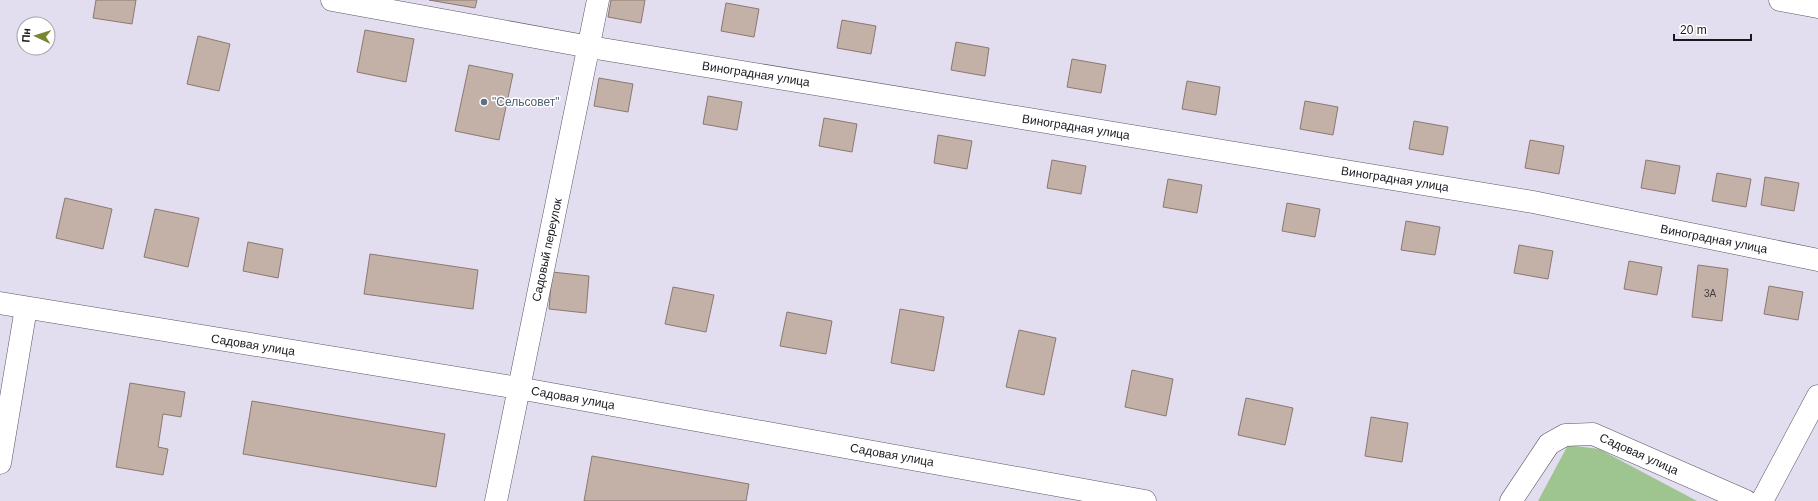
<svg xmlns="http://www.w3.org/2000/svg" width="1818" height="501" viewBox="0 0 1818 501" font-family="Helvetica,sans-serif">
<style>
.green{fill:#9ec490}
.building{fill:#c3b0a7;stroke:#8b7971}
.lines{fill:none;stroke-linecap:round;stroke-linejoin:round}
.minor-casing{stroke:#5a5565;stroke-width:23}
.minor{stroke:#fff;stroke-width:22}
.service-dot{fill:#5c6f8a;stroke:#fff;stroke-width:1.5}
.labels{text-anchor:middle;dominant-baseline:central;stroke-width:3;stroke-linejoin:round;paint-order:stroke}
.number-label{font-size:10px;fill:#443e41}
.street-label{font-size:12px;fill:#1a181f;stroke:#fff}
.service-label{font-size:12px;fill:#4e5e75;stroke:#fff;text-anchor:start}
</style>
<rect width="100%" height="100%" fill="#e2ddef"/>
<path class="green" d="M1568,445L1599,449L1697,501H1538Z"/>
<path class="building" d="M96,0H136L132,24L93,18Z
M429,0H477L475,8Z
M611,0H645L641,23L608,17Z
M726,3L759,9L754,37L721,31Z
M842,20L876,26L871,54L837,48Z
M365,30L414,39L406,82L357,72Z
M198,36L230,44L219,91L187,84Z
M956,42L989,48L985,76L951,70Z
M1072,59L1106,65L1101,93L1067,87Z
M469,65L513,74L499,140L455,131Z
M599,78L633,84L628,112L594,106Z
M1187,81L1220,87L1216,115L1182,109Z
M708,96L742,102L737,130L703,124Z
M1305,101L1338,107L1333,135L1300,129Z
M824,118L857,124L852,152L819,146Z
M1414,121L1448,127L1443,155L1409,149Z
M938,135L972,141L967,169L934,163Z
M1530,140L1564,146L1559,174L1525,168Z
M1052,160L1086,166L1081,194L1047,188Z
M1646,160L1680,166L1675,194L1641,188Z
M1717,173L1751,179L1746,207L1712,201Z
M1765,177L1799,183L1794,211L1761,205Z
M1168,179L1202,185L1197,213L1163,207Z
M65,198L112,209L103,249L56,238Z
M1287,203L1320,209L1315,237L1282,231Z
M155,209L199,218L188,267L144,257Z
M1406,221L1440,227L1435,255L1401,250Z
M248,242L283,249L278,278L243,271Z
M1519,245L1553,251L1548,279L1514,273Z
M370,254L478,270L473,309L364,294Z
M1629,261L1662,267L1657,295L1624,289Z
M1698,265L1728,269L1722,321L1692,317Z
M552,272L589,276L586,313L549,309Z
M1769,286L1803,292L1798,320L1764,314Z
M673,287L714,295L706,332L665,324Z
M900,309L944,317L934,371L891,363Z
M787,312L832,321L826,354L780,346Z
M1019,330L1056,338L1044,395L1006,387Z
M1132,370L1173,379L1166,416L1125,407Z
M130,383L185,392L181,417L163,414L158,447L168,449L163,475L116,467Z
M1246,398L1293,408L1285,445L1238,435Z
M252,401L445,434L436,487L243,454Z
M1371,417L1408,423L1402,462L1365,456Z
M592,456L749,484L746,501H584Z"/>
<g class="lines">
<g class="minor-casing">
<path id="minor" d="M332,0L590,47L1533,202L1818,260
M1780,0L1818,7
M0,303L518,388L1145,501
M0,463L26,308
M496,501L598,0
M1511,501L1549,444L1565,435L1593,434L1746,501
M1762,501L1818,396"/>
</g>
<use href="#minor" class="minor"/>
</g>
<circle class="service-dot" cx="484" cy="102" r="4"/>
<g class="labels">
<g class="number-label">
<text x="1710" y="293">3А</text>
</g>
<g class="street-label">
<text transform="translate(756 74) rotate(9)">Виноградная улица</text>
<text transform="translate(1076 127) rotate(9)">Виноградная улица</text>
<text transform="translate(1395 179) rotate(9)">Виноградная улица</text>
<text transform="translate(1714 239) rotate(11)">Виноградная улица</text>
<text transform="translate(547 250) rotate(-78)">Садовый переулок</text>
<text transform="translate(253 345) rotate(9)">Садовая улица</text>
<text transform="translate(573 398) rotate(10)">Садовая улица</text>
<text transform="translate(1639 454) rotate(24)">Садовая улица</text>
<text transform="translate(892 455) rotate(10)">Садовая улица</text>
</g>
<g class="service-label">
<text x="492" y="102">"Сельсовет"</text>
</g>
</g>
<g transform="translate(36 36) rotate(274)"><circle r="19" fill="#ffffff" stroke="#a3a3a5"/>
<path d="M0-3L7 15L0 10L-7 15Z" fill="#788634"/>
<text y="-6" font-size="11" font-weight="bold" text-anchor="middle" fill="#1a181f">Пн</text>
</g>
<path d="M1674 34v6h77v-6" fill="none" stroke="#1a181f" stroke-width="2"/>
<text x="1680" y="34" font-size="12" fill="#1a181f" stroke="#ffffff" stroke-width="3" paint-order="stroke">20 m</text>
</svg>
